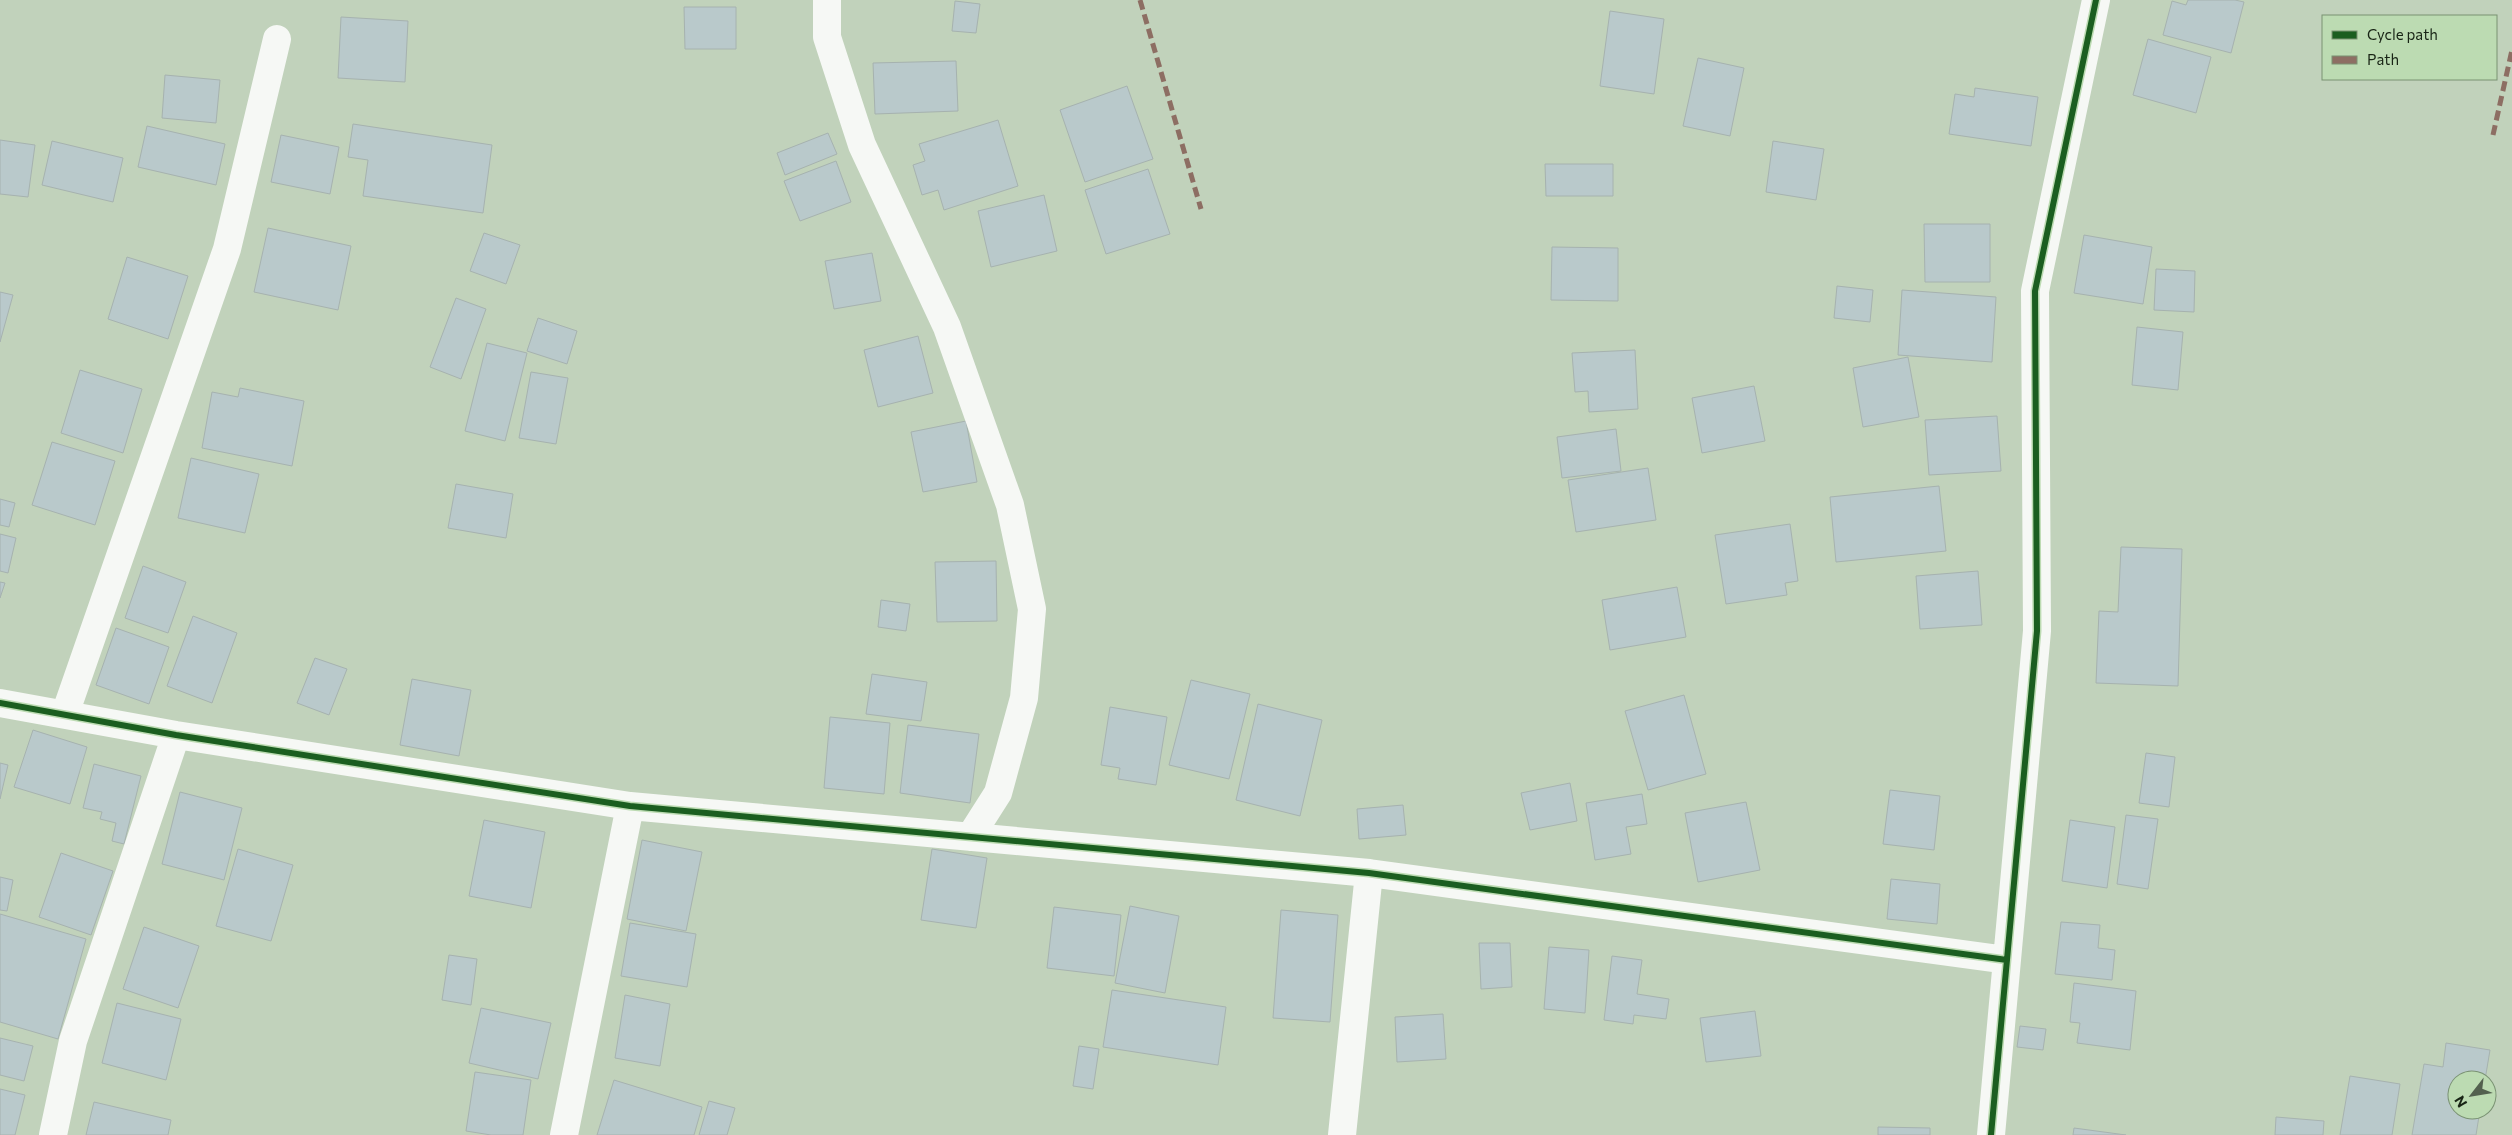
<svg xmlns="http://www.w3.org/2000/svg" width="2512" height="1135" viewBox="0 0 2512 1135" font-family="Commissioner,sans-serif">
<style>
.building{fill:#b9c9cb;stroke:#a6b2af}
.lines{fill:none;stroke-linecap:round;stroke-linejoin:round}
.minor{stroke:#f6f8f5;stroke-width:28}
.quiet{stroke:#8d6e63;stroke-width:5;stroke-dasharray:10 5;stroke-linecap:butt}
.cycleway-casing{stroke:#bcdbb2;stroke-width:9}
.cycleway{stroke:#1b5e20;stroke-width:6}
</style>
<rect width="100%" height="100%" fill="#c1d2bb"/>
<path class="building" d="M2188,0H2235L2244,2L2231,53L2163,35L2172,1L2186,5Z
M955,1L980,4L976,33L952,31Z
M684,7H736V49H685Z
M1610,11L1664,19L1654,94L1600,86Z
M341,17L408,21L405,82L338,78Z
M2148,39L2211,57L2196,113L2133,95Z
M1698,58L1744,68L1730,136L1683,126Z
M956,61L958,111L875,114L873,63Z
M165,75L220,80L216,123L162,118Z
M1127,86L1153,159L1085,182L1060,110Z
M1975,88L2038,97L2031,146L1949,134L1955,94L1974,97Z
M998,120L1018,186L944,210L938,190L922,195L913,165L925,161L919,144Z
M353,124L492,145L483,213L363,196L368,160L348,157Z
M147,126L225,144L216,185L138,167Z
M828,133L837,154L785,175L777,153Z
M281,135L339,147L330,194L271,182Z
M0,140L35,145L28,197L0,194Z
M52,141L123,158L113,202L42,185Z
M1773,141L1824,149L1816,200L1766,192Z
M836,161L851,202L800,221L784,181Z
M1545,164H1613V196H1546Z
M1148,169L1170,234L1106,254L1085,190Z
M1044,195L1057,251L991,267L978,211Z
M1924,224H1990V282H1925Z
M268,228L351,246L338,310L254,292Z
M484,233L520,245L506,284L470,271Z
M2084,235L2152,247L2143,304L2074,293Z
M1552,247L1618,248V301L1551,300Z
M872,253L881,301L834,309L825,261Z
M127,257L188,276L168,339L108,319Z
M2156,269L2195,271L2194,312L2154,310Z
M1837,286L1873,290L1870,322L1834,318Z
M1902,290L1996,297L1992,362L1898,355Z
M0,292L13,295L0,342Z
M456,298L486,309L461,379L430,367Z
M538,318L577,331L567,364L527,351Z
M2137,327L2183,332L2178,390L2132,385Z
M918,336L933,393L878,407L864,350Z
M487,343L527,353L505,441L465,431Z
M1635,350L1638,409L1589,412L1588,391L1575,392L1572,353Z
M1908,357L1919,417L1863,427L1853,368Z
M80,370L142,389L123,453L61,433Z
M531,372L568,378L556,444L519,438Z
M1754,386L1765,441L1702,453L1692,398Z
M240,388L304,401L292,466L202,448L212,392L238,397Z
M1997,416L2001,471L1929,475L1925,420Z
M966,421L977,482L923,492L911,432Z
M1616,429L1621,471L1562,478L1557,437Z
M52,442L115,461L95,525L32,505Z
M191,458L259,474L245,533L178,518Z
M1648,468L1656,520L1576,532L1568,480Z
M456,484L513,494L506,538L448,528Z
M1939,486L1946,551L1836,562L1830,497Z
M0,499L15,503L9,527L0,525Z
M1790,524L1798,581L1785,583L1787,595L1726,604L1715,535Z
M0,534L16,538L8,573L0,571Z
M2121,547L2182,549L2178,686L2096,683L2099,611L2118,612Z
M996,561L997,621L937,622L935,562Z
M143,566L186,582L168,633L125,618Z
M1978,571L1982,625L1920,629L1916,576Z
M0,582L5,583L0,598Z
M1677,587L1686,637L1610,650L1602,600Z
M881,600L910,604L906,631L878,627Z
M193,616L237,633L212,703L167,686Z
M116,628L169,647L149,704L96,685Z
M315,658L347,669L329,715L297,703Z
M872,674L927,682L921,721L866,714Z
M412,679L471,690L459,756L400,745Z
M1191,680L1250,694L1229,779L1169,765Z
M1684,695L1706,774L1648,790L1625,711Z
M1258,704L1322,720L1300,816L1236,800Z
M1110,707L1167,717L1156,785L1118,779L1120,768L1101,765Z
M830,717L890,723L884,794L824,788Z
M908,725L979,734L970,803L900,793Z
M33,730L87,747L70,804L14,787Z
M2146,753L2175,757L2169,807L2139,803Z
M0,763L8,765L0,799Z
M94,764L141,776L124,844L112,841L116,823L100,819L102,812L83,808Z
M1570,783L1577,821L1530,830L1521,793Z
M1890,790L1940,796L1934,850L1883,844Z
M180,792L242,808L224,880L162,864Z
M1642,794L1647,824L1626,827L1631,854L1595,860L1586,803Z
M1746,802L1760,870L1698,882L1685,813Z
M1403,805L1406,835L1359,839L1357,809Z
M2126,815L2158,819L2148,889L2117,884Z
M484,820L545,832L531,908L469,896Z
M2070,820L2115,827L2107,888L2062,881Z
M642,840L702,852L686,931L627,919Z
M238,849L293,865L271,941L216,926Z
M932,849L987,858L976,928L921,920Z
M61,853L113,871L91,935L39,917Z
M0,877L13,880L7,911L0,910Z
M1891,879L1940,884L1937,924L1887,919Z
M1130,906L1179,916L1165,993L1115,983Z
M1054,907L1121,915L1114,976L1047,968Z
M1281,910L1338,915L1330,1022L1273,1018Z
M0,914L86,939L58,1039L0,1022Z
M2061,922L2100,925L2098,948L2115,950L2112,980L2055,974Z
M630,923L696,934L687,987L621,976Z
M144,927L199,946L178,1008L123,989Z
M1479,943H1510L1512,987L1481,989Z
M1549,947L1589,950L1585,1013L1544,1009Z
M449,955L477,959L471,1005L442,1000Z
M1612,956L1642,960L1637,994L1669,999L1666,1019L1634,1015L1633,1024L1604,1020Z
M2074,983L2136,991L2130,1050L2077,1043L2080,1023L2070,1022Z
M1112,990L1226,1007L1218,1065L1103,1047Z
M625,995L670,1004L660,1066L615,1058Z
M117,1003L181,1019L166,1080L102,1063Z
M481,1008L551,1023L538,1079L469,1063Z
M1755,1011L1761,1056L1706,1062L1700,1018Z
M1443,1014L1446,1059L1397,1062L1395,1017Z
M2020,1026L2046,1029L2043,1050L2017,1047Z
M0,1038L33,1046L24,1081L0,1075Z
M2446,1043L2490,1050L2485,1080H2457V1110H2480L2476,1135H2412L2424,1064L2443,1067Z
M1079,1046L1099,1049L1093,1089L1073,1086Z
M475,1072L531,1080L523,1135H491L466,1131Z
M2350,1076L2400,1084L2392,1135H2340Z
M614,1080L702,1107L694,1135H597Z
M0,1089L25,1095L15,1135H0Z
M709,1101L735,1108L727,1135H699Z
M94,1102L171,1120L168,1135H86Z
M2276,1117L2324,1121L2323,1135H2275Z
M1878,1127L1930,1128V1135H1878Z
M2074,1128L2126,1135H2073Z"/>
<g class="lines">
<path class="minor" d="M827,0V37L862,145L947,327L1010,505L1032,609L1024,698L998,793L970,837
M0,703L176,735L630,806L1369,873L2007,960
M65,714L227,249L277,39
M53,1135L73,1041L176,735
M564,1135L630,806
M1342,1135L1369,873
M1991,1135L2037,631L2035,291L2096,0"/>
<path class="quiet" d="M1140,0L1201,209
M2493,135L2512,50"/>
<g class="cycleway-casing">
<path id="cycleway" d="M0,703L176,735L630,806L1369,873L2007,960
M1991,1135L2037,631L2035,291L2096,0"/>
</g>
<use href="#cycleway" class="cycleway"/>
</g>
<rect x="2322" y="15" width="175" height="65" fill="#bcdbb2" stroke="#7a9273"/>
<rect x="2332" y="31" width="25" height="8" fill="#1b5e20" stroke="#7a9273"/>
<text x="2367" y="40" font-size="15" fill="#182415">Cycle path</text>
<rect x="2332" y="56" width="25" height="8" fill="#8d6e63" stroke="#7a9273"/>
<text x="2367" y="65" font-size="15" fill="#182415">Path</text>
<g transform="translate(2472 1095) rotate(239)"><circle r="24" fill="#bcdbb2" stroke="#7a9273"/>
<path d="M0-4L9 19L0 12L-9 19Z" fill="#53614f"/>
<text y="-8" font-size="14" font-weight="bold" text-anchor="middle" fill="#182415">N</text>
</g>
</svg>
